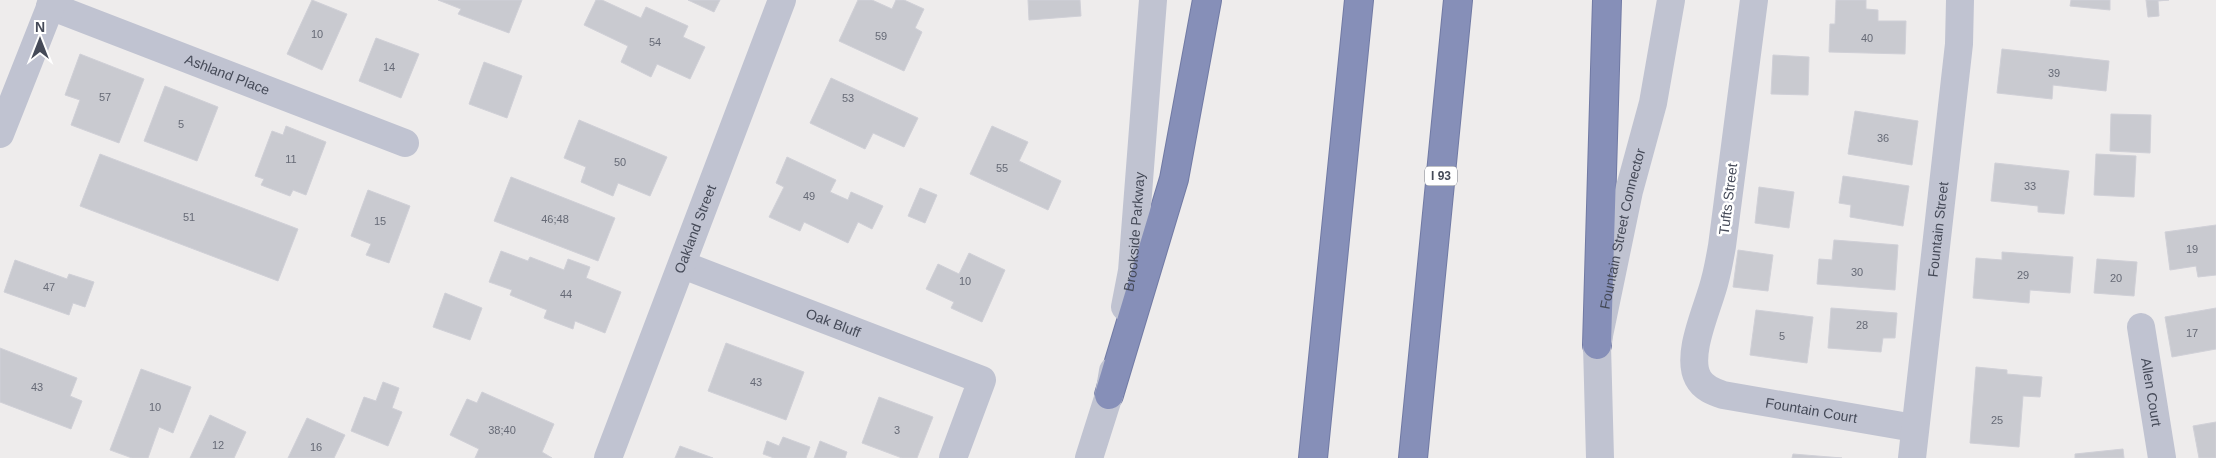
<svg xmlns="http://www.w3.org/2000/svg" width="2216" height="458" viewBox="0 0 2216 458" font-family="Helvetica,sans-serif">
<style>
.building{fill:#c9cad0;stroke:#d0d0d7}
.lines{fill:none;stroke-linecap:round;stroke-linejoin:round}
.highway-casing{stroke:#717aa4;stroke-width:30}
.minor{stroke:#c0c3d1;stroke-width:28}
.highway{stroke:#868fb8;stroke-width:28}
.labels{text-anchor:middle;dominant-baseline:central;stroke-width:5;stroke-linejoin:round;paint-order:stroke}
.number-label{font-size:11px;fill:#666a76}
.shield{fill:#fff;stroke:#7d808a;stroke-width:1}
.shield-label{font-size:12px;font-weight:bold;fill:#454a58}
.street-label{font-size:14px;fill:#454a58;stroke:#fff}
</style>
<rect width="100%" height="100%" fill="#eeecec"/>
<path class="building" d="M312,0L347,14L322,70L287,54Z
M438,0H522L509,33L458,14L461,9Z
M596,0H602L641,18L646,7L688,26L683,37L705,47L690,79L657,64L651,77L621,62L628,46L584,25Z
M688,0H720L714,12Z
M858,0H872L892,9L896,0H904L924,9L915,28L922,32L904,71L839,41Z
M1028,0H1080L1081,16L1029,20Z
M1836,0H1866V9L1878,10V21H1906L1905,54L1829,52L1830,24H1835Z
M2071,0H2110V10L2070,6Z
M2146,0H2169L2158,1L2159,16L2148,17Z
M376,38L419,54L401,98L359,81Z
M2002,49L2109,61L2106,91L2053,85L2052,99L1997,93Z
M80,54L144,79L119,143L71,125L80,100L65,95Z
M1773,55L1809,57L1808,95L1771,94Z
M484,62L522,76L507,118L469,104Z
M831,78L918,118L904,147L873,133L865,149L810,123Z
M165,86L218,107L197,161L144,141Z
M1855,111L1918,121L1912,165L1848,154Z
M2111,114L2151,115L2150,153L2110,151Z
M579,120L667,157L650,196L618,183L613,196L581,182L586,167L564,158Z
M286,126L326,142L306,195L293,190L290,196L261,185L264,179L255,176L272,131L283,135Z
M992,126L1028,142L1019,161L1061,181L1048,210L970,174Z
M100,154L298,229L278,281L80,206Z
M2096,154L2136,156L2134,197L2094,195Z
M787,157L836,180L830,192L848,200L851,192L883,206L872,229L858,222L848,243L804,222L800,231L769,217L784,187L776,183Z
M1995,163L2069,171L2064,214L2038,212V206L1991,201Z
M1843,176L1909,186L1903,226L1850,217L1851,205L1839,203Z
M511,177L615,218L598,261L494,221Z
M1759,187L1794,192L1789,228L1755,223Z
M920,188L937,195L925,223L908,216Z
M368,190L410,206L389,263L366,255L371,244L351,236Z
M2216,225V275L2198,277L2196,266L2170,270L2165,232Z
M1834,240L1898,245L1895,290L1817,284L1819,259L1832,260Z
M1738,250L1773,255L1768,291L1733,287Z
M501,251L528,261L530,257L564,270L568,259L590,267L586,278L621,292L605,333L575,321L573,329L544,318L547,310L510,295L512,290L489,282Z
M2002,252L2073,257L2070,293L2030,290L2029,303L1973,298L1976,258L2002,260Z
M969,253L1005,270L982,322L951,308L954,302L926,289L938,264L959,274Z
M2097,259L2137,262L2134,296L2094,293Z
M15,260L67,279L69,274L94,282L85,307L73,303L69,315L4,292Z
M445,293L482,308L470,340L433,327Z
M1831,308L1897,313L1895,338H1883L1881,352L1828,348Z
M2216,308V349L2172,357L2165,317Z
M1756,310L1813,317L1807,363L1750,355Z
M726,343L804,372L786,420L708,391Z
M0,348L77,378L70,396L82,401L71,429L0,402Z
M1976,367L2007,370V374L2042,377L2040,397L2023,396L2019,447L1970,443Z
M141,369L191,387L173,433L159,427L148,458H132L110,450Z
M383,382L399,388L392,408L402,412L388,446L351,431L364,397L376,401Z
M482,392L554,424L542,452L552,458H475L479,449L450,435L467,399L477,403Z
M879,397L933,417L917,458H902L862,443Z
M210,415L246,432L234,458H190Z
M307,418L345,435L334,458H288Z
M2216,422V458H2199L2193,426Z
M783,437L810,447L806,458H774L763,454L767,441L779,446Z
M820,441L847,452L845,458H814Z
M680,446L713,458H675Z
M2123,449L2124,458H2075V454Z
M1793,454L1842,458H1792Z"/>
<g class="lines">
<g class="highway-casing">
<path id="highway" d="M1597,345L1607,0
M1109,395L1174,179L1207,0
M1313,458L1359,0
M1413,458L1458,0"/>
</g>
<g class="minor">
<path id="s1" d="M1754,0L1722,246C1720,257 1718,269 1715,280C1709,306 1685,354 1698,378C1703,388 1714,392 1723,395L1914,428"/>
<path id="s2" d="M50,6L405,143"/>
<path d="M0,134L53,0"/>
<path id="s3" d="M683,265L982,380L953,458"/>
<path id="s4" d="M1125,307L1132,271L1153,0"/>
<path id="s5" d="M2141,327L2162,458"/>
<path id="s6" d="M608,458L782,0"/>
<path d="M1089,458L1109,395L1113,371"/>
<path id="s7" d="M1600,458L1597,345L1629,191L1653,103L1671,0"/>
<path id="s8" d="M1912,458L1959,44L1960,0"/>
</g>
<use href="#highway" class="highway"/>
</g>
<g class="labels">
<g class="number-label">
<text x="317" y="34">10</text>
<text x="881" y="36">59</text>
<text x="1867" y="38">40</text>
<text x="655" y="42">54</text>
<text x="389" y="67">14</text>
<text x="2054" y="73">39</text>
<text x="105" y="97">57</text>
<text x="848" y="98">53</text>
<text x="181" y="124">5</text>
<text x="1883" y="138">36</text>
<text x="291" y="159">11</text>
<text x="620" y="162">50</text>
<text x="1002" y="168">55</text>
<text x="2030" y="186">33</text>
<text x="809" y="196">49</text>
<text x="189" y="217">51</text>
<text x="555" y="219">46;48</text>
<text x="380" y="221">15</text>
<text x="2192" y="249">19</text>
<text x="1857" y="272">30</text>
<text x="2023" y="275">29</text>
<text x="2116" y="278">20</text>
<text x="965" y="281">10</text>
<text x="49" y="287">47</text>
<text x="566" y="294">44</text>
<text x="1862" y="325">28</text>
<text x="2192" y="333">17</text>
<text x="1782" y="336">5</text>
<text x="756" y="382">43</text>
<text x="37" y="387">43</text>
<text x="155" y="407">10</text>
<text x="1997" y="420">25</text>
<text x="502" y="430">38;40</text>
<text x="897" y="430">3</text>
<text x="218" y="445">12</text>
<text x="316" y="447">16</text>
</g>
<rect class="shield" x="1425" y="166.5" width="32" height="19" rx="4"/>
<g class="shield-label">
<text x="1441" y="176">I 93</text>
</g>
<g class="street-label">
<text stroke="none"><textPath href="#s2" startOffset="190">Ashland Place</textPath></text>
<text transform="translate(1728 199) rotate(-83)">Tufts Street</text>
<text stroke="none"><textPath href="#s7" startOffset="232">Fountain Street Connector</textPath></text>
<text stroke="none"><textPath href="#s6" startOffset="245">Oakland Street</textPath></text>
<text stroke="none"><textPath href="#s8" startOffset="230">Fountain Street</textPath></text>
<text stroke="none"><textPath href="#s4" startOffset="76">Brookside Parkway</textPath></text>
<text stroke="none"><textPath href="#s3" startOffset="161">Oak Bluff</textPath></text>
<text stroke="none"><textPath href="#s5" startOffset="66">Allen Court</textPath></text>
<text stroke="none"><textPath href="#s1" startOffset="505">Fountain Court</textPath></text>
</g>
</g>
<g transform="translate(40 40)" stroke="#ffffff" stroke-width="4" paint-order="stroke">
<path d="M0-4L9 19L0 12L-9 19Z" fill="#454a58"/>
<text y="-8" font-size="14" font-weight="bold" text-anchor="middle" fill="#454a58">N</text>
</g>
</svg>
